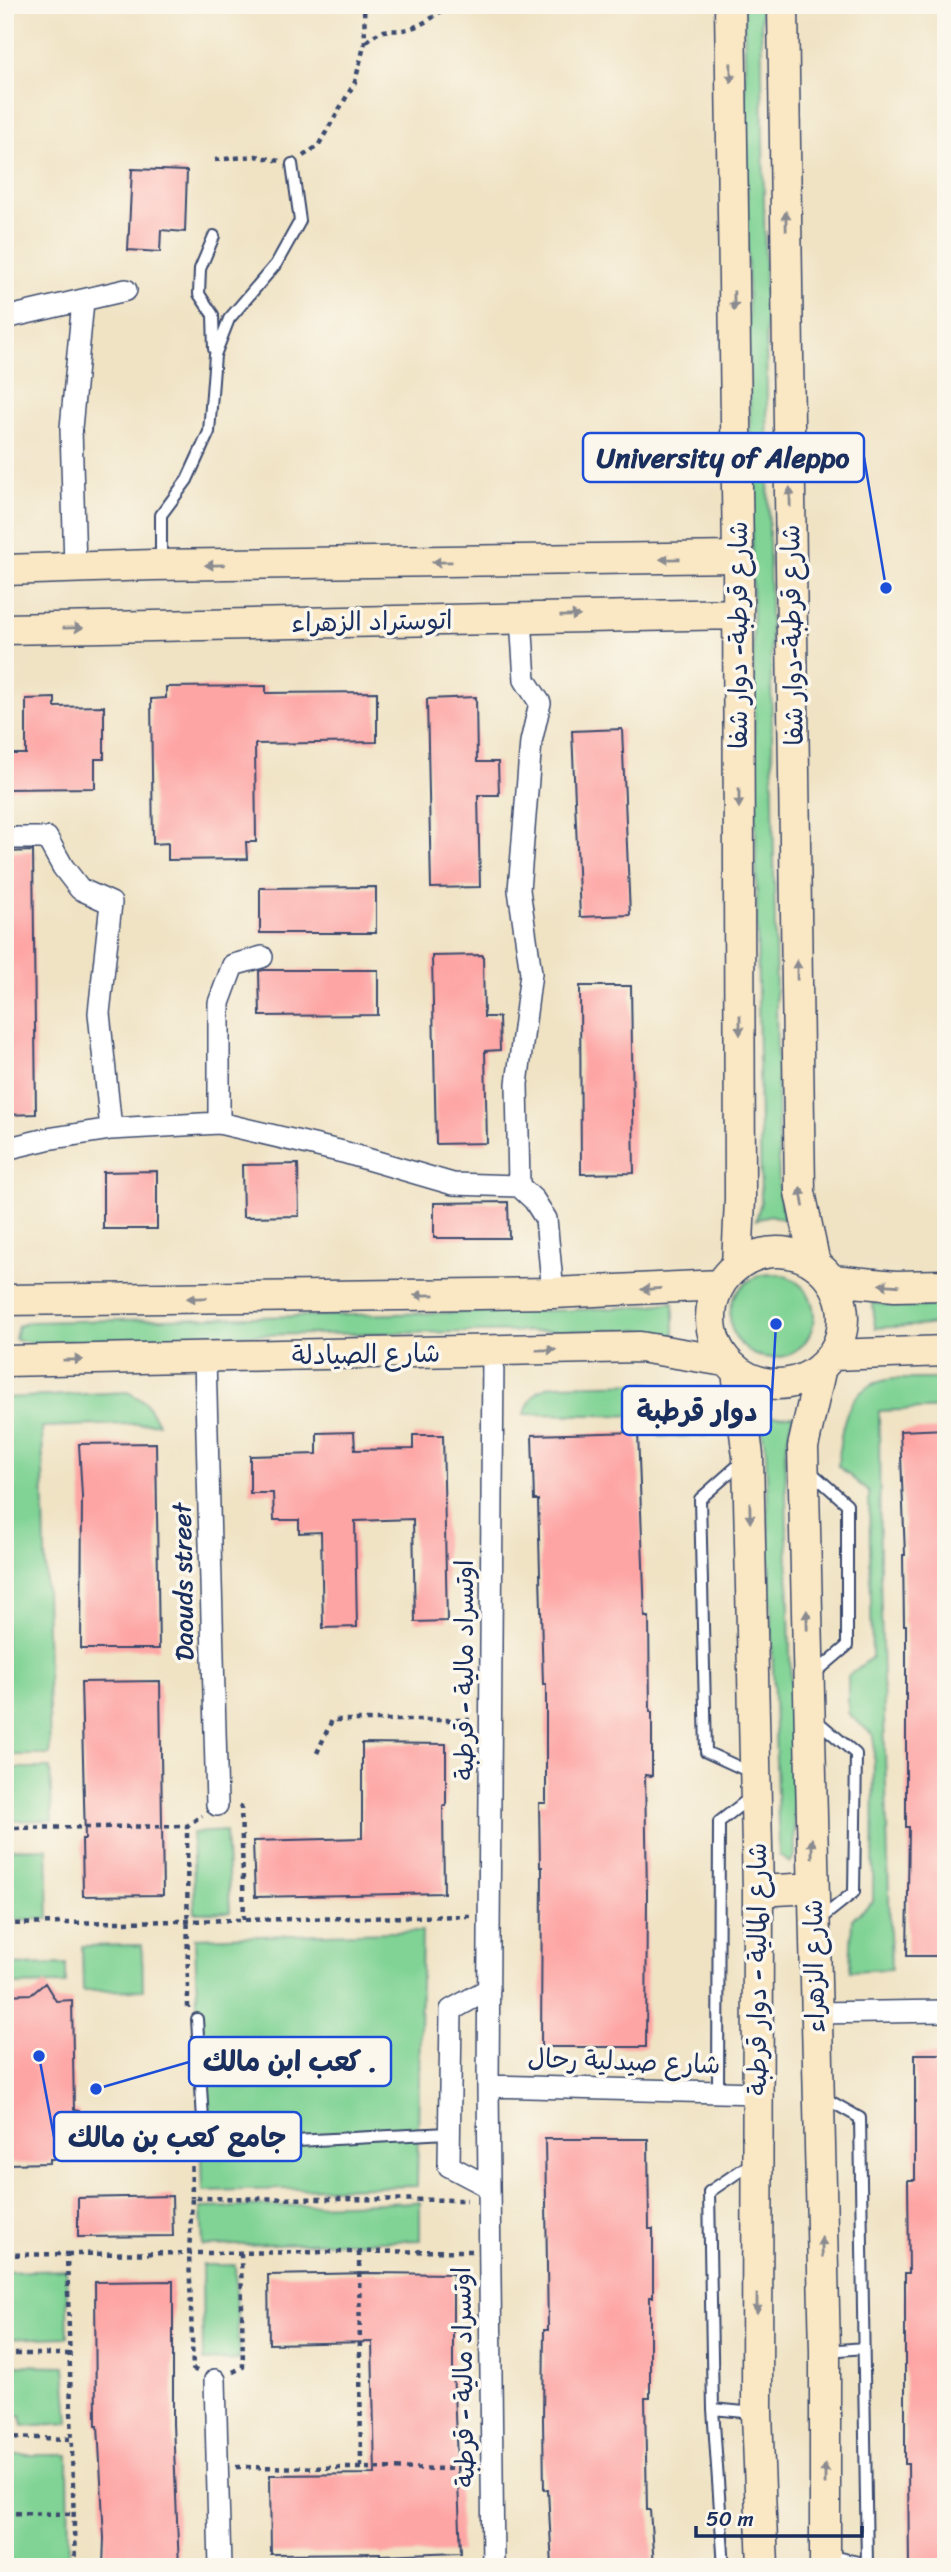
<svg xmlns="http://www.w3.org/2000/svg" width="951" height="2572" viewBox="0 0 951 2572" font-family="Sriracha,'Playpen Sans Arabic',sans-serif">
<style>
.green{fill:#80d394;stroke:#4e8179;stroke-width:2}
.building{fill:#fda5a4}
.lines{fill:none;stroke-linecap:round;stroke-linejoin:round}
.lane-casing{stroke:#3b4a6d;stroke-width:14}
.street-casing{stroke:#3b4a6d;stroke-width:24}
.secondary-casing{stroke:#3b4a6d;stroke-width:33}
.path{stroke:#3b4a6d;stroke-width:4.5;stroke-dasharray:5 5;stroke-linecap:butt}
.lane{stroke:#fff;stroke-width:10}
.street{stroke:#fff;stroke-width:21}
.secondary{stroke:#fae7c3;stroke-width:30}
.oneway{fill:#8a8b90}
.labels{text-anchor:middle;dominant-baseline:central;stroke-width:7;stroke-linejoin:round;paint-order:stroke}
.street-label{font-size:26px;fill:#1b2f5e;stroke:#fbf7ec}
.leader{fill:none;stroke:#1d4ed8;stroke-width:2.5}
.callout-dot{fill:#1d4ed8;stroke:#fbf7ec;stroke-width:2.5}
.callout{fill:#fbf7ec;stroke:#1d4ed8;stroke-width:2.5}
.callout-label{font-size:28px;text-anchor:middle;font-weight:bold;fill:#1b2f5e}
</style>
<rect width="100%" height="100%" fill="#fbf7ec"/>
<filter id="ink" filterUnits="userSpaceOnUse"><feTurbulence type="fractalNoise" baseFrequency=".0143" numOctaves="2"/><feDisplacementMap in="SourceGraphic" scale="14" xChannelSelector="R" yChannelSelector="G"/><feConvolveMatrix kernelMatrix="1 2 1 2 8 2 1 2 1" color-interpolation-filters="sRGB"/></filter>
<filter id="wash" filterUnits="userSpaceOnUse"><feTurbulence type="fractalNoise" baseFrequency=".00686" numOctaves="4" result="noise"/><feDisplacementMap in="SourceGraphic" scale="28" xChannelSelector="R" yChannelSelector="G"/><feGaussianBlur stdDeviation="1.57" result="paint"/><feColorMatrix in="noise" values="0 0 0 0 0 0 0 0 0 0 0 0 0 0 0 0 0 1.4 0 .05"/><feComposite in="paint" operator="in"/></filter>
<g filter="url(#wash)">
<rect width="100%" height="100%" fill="#f0e3c4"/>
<path class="green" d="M744,5H761L779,1195L785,1220L770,1215L756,1220L761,1201Z
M730 1316a42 42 0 1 1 84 0a42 42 0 1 1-84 0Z
M674,1302V1336L641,1330L231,1335L31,1343L15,1339L18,1326L30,1322L575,1310L638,1307Z
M873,1303L903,1307L946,1306V1324L875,1328Z
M892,1379H946V1408L879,1411L880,1571L891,1969L850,1971L852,1919L873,1902L874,1736L848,1713V1676L872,1657L869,1492L838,1466C840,1427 845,1385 892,1379Z
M644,1383C679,1388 694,1404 707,1436L660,1437L659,1416L524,1414C532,1397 535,1389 554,1385Z
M128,1392L145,1402L158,1423L42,1427L50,1755H5V1398Z
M759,1416H793L785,1452L795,1855L790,1863L779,1855L766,1451Z
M5,1768H50L52,1820L5,1821Z
M226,1831L230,1912L195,1913L192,1833Z
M47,1848L49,1919L5,1920V1849Z
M422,1931L417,2186L203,2191L195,1938Z
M142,1945L143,1990L83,1991L82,1946Z
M66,1964V1984L5,1985V1965Z
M420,2202V2240L203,2246L201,2208Z
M202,2265H235L239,2360L203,2361Z
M66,2270L68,2337L5,2339V2272Z
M5,2365L65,2366L69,2423L23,2426L21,2415L5,2416Z
M5,2455H68L69,2567H5Z"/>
<g id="blocks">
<path class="building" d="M132,169L187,171L185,232L161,230L160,252L128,250Z
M266,686V693L377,692V742L255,744L256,842H246L247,859L168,860V843L153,844L151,699L166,698V687Z
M476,697L477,762H498L499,795H478L480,887L431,888L427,699Z
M55,698V707L104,706V759H95V788L5,789V754H26V699Z
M622,729L630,915L580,917L572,731Z
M33,851L36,1114L5,1115V852Z
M376,887V933H260V888Z
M483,955L484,1017H499L500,1050L485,1051L487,1143L436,1144L432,956Z
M264,970H378V1015L260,1016L259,971Z
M580,986H631L634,1173L581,1174Z
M298,1164L299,1216L243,1217L242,1165Z
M157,1171V1229H103V1172Z
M508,1202L509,1238H434V1203Z
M946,1429V1956H907L909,1827H906V1625H904L903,1555H905L900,1431Z
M354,1432L355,1450L413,1449V1435H443L447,1621L415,1622L413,1519L355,1521L357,1627L323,1628L321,1532L299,1533V1520H274L273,1493H250V1456L317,1454V1433Z
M638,1432L645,1617H649L650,1712H652V1776L645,1775L647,1893L646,2047H541L542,1867H540L539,1803H546V1684H543L538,1500H534L532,1435Z
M156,1443L159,1649H81L82,1496L79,1444Z
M160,1681L163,1895L83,1896L82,1839H85L81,1682Z
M362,1743L446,1744V1806H443L444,1893L255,1897L253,1841L362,1838Z
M45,1983L56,2001L72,2000L74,2110L79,2111L80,2159H50V2163L5,2164V1995L32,1994Z
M915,2054H946V2567H909L908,2464H905V2273H909L908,2180H915Z
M545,2139H648L649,2229H653V2297H650V2398H645L647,2510H650L654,2567H552L548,2490H544L543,2420L544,2330H548Z
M172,2196L173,2236L78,2237V2198Z
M372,2273L453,2274V2369L461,2552L380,2555V2553L271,2554L270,2475L375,2474L372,2342L269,2344L268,2275Z
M173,2281V2424L179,2567H103L104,2538L98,2425H96L95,2282Z"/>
</g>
</g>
<g filter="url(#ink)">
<use href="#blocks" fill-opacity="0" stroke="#3b4a6d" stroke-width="2"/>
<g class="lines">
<g class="lane-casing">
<path id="lane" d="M214,349L213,315L199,294L200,269L214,236
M161,562V515L187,480L209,432L215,355L229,319L276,264L300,221L292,164
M744,1460L700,1499L706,1752L752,1773
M810,1471L847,1504V1646L813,1675
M816,1720L856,1754L854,1892L819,1920
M197,2019L203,2120L209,2135L220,2145L448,2133
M718,2092L719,1822L751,1797
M823,2097L860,2118L867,2564L826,2555
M828,2351L864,2348
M713,2409L755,2413
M724,2567L713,2409L709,2192L753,2162"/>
</g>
<g class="street-casing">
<path id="street" d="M5,318L126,290
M75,567L71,428L83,301
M5,838H47L63,867L80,889L111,903L99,1013L111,1129L219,1123L343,1152L453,1184L519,1186L534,1200L546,1219L553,1293
M219,1123V1003L233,965L262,957
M5,1149L47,1139L111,1129
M519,1186L517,1084L531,973L519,890L531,742L540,703L525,680L521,618
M205,1358L217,1805
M489,1989L451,2010L449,2166L489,2187
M815,2013L946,2011
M488,2086L758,2093
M215,2380L220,2567
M493,2567L488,2086L493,1351"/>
</g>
<g class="secondary-casing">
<path id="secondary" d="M730,5L738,557L740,1199L737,1266
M783,5L800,1192L815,1264
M5,570L153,565L738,557
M5,629L738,614
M711 1318a66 66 0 1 1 132 0a66 66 0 1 1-132 0Z
M832,1280L895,1286L946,1285
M5,1300L553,1293L720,1285
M832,1355L946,1351
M5,1361L640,1347L725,1361
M821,1367L803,1447L825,2351V2567
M737,1372L748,1456L758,1891L757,2413L763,2567
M758,1891L813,1888"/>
</g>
<path class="path" d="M366,42C387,24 385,34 408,29C423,25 436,16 448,5
M303,156L318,146L355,82L365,42L364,5
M215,160L256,156L280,161
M317,1753L332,1720H470
M241,1805L244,1920
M5,1828L187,1826
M5,1924L470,1916
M188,2008L187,1826L202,1815
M191,2136L192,2198
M359,2252L361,2468
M67,2254L472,2251
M5,2255L67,2254L75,2567
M5,2354H69
M197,2371L193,2369L189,2253L192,2198L467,2200
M233,2372L243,2367L241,2253
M5,2437L71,2439
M236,2467L472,2469
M5,2513L74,2514
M5,2566L49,2567"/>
<use href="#lane" class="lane"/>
<use href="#street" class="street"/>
<use href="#secondary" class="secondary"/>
</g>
<defs><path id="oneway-solid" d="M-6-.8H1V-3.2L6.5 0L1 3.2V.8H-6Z" transform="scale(1.75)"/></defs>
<g class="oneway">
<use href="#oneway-solid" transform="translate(731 73) rotate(89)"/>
<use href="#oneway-solid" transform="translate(786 221) rotate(-91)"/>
<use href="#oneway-solid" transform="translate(734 301) rotate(89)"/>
<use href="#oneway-solid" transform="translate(790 497) rotate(-91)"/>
<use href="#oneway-solid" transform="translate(670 559) rotate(179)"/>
<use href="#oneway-solid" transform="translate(442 562) rotate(179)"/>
<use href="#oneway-solid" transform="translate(215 565) rotate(179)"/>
<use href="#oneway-solid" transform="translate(570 616) rotate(-1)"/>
<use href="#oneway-solid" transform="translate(73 628) rotate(-1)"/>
<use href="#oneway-solid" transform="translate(739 798) rotate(90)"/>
<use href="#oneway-solid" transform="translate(797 970) rotate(-91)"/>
<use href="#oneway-solid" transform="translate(740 1025) rotate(90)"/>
<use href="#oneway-solid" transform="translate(802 1197) rotate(-99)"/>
<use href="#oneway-solid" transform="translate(889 1285) rotate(-176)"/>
<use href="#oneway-solid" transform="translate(651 1289) rotate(177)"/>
<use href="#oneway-solid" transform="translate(424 1295) rotate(179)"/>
<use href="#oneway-solid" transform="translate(197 1298) rotate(179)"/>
<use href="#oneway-solid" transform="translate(546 1350) rotate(-1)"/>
<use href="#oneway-solid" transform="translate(73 1360) rotate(-1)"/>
<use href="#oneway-solid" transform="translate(750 1513) rotate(89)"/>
<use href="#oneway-solid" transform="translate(807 1620) rotate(-91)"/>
<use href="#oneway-solid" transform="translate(812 1848) rotate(-91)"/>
<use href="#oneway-solid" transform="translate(822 2247) rotate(-92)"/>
<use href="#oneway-solid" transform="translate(757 2304) rotate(90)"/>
<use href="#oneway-solid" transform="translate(825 2474) rotate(-90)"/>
</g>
</g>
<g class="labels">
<g class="street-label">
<text transform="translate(372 621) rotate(-1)">اتوستراد الزهراء</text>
<text transform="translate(738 635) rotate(-90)">شارع قرطبة- دوار شفا</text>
<text transform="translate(792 635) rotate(-91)">شارع قرطبة-دوار شفا</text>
<text transform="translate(366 1354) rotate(-1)">شارع الصيادلة</text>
<text transform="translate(183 1582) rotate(-91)">Daouds street</text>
<text transform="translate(464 1670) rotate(-90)">اوتسراد مالية - قرطبة</text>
<text transform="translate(814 1966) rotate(-91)">شارع الزهراء</text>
<text transform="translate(757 1969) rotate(-90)">شارع المالية - دوار قرطبة</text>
<text transform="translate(624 2061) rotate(2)">شارع صيدلية رحال</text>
<text transform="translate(463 2377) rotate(-91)">اوتسراد مالية - قرطبة</text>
</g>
</g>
<path class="leader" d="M886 588L864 457M776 1324L771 1411M96 2089L189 2062M39 2056L54 2137"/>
<g class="callout-dot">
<circle cx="886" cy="588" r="7"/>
<circle cx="776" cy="1324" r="7"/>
<circle cx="96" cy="2089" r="7"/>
<circle cx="39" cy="2056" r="7"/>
</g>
<g class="callout">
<rect x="583" y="433" width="281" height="49" rx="7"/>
<rect x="622" y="1386" width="149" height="49" rx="7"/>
<rect x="189" y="2037" width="202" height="49" rx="7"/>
<rect x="54" y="2112" width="247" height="49" rx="7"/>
</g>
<g class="callout-label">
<text x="723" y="467">University of Aleppo</text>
<text x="697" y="1421">دوار قرطبة</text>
<text x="290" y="2071">كعب ابن مالك .</text>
<text x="177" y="2147">جامع كعب بن مالك</text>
</g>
<rect width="951" height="2572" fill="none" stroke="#fbf7ec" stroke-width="28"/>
<path d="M696 2526v10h166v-10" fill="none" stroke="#1b2f5e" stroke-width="3.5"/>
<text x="706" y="2526" font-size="21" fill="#1b2f5e" stroke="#fbf7ec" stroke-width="5" paint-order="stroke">50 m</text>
</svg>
